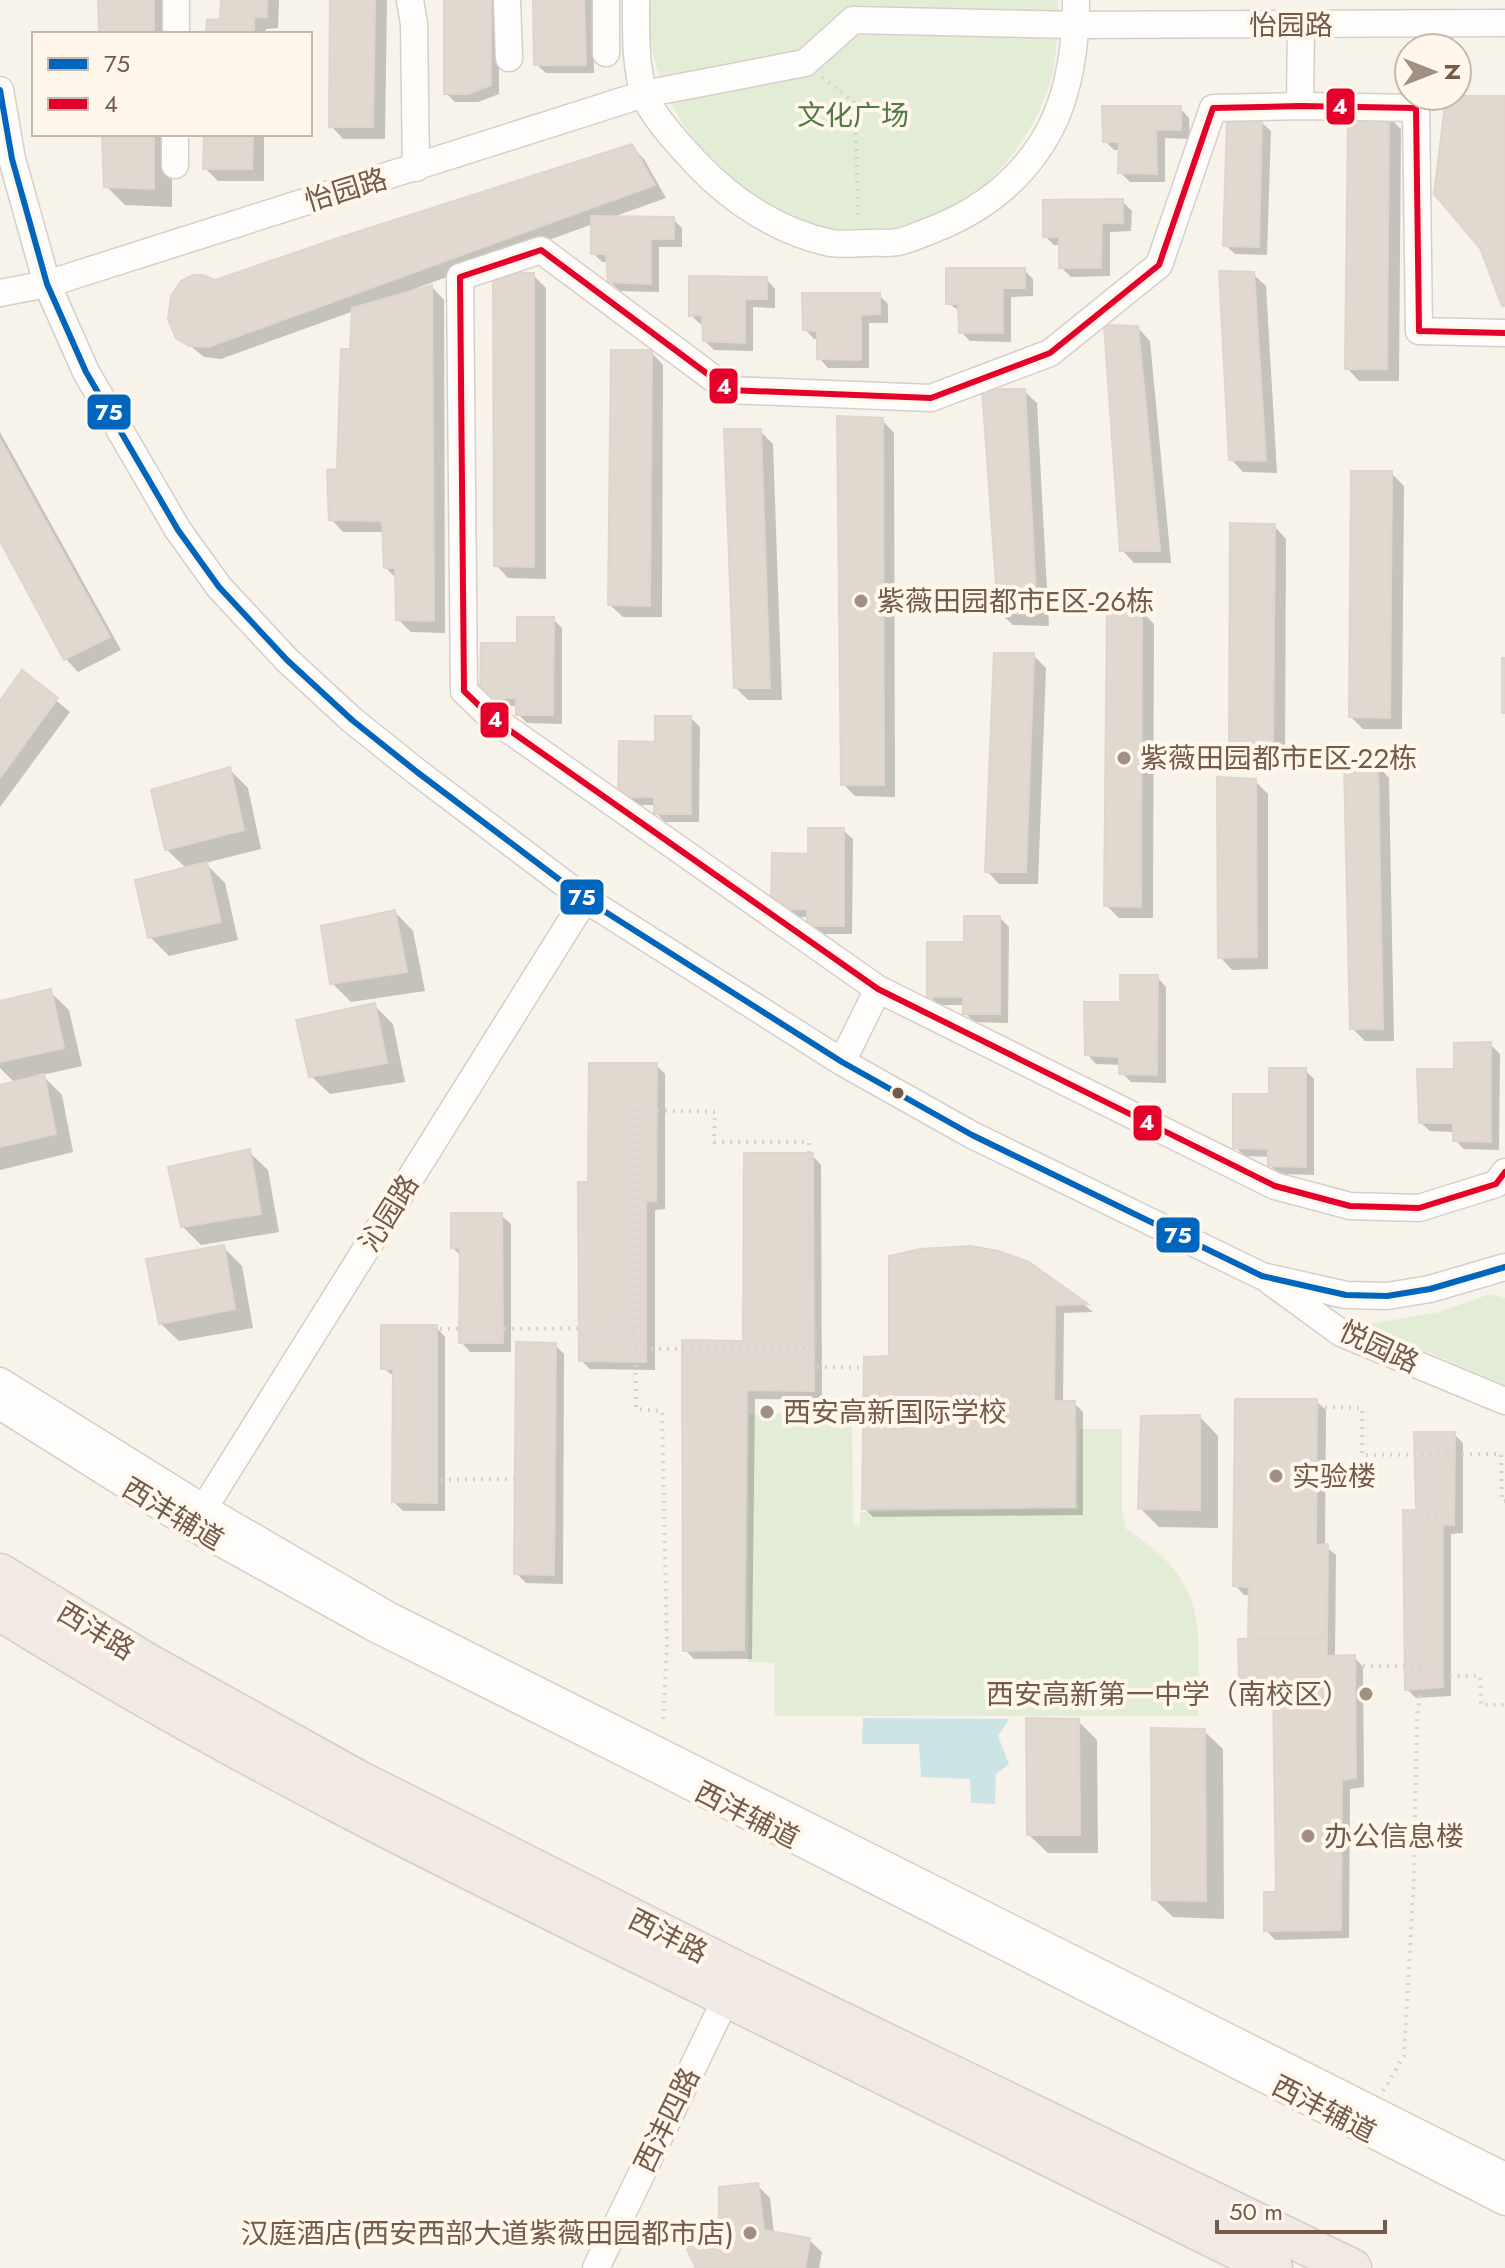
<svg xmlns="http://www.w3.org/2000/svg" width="1505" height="2268" viewBox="0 0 1505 2268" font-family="Jost,'Noto Sans SC',sans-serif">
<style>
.green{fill:#e3edd5}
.water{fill:#cce4e6}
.shadow{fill:#0003}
.building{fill:#e1d8cf;stroke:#e0d5cc;stroke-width:2}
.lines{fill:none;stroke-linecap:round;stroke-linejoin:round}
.minor-casing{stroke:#d6cfc9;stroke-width:29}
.highway-casing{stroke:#d5ccc6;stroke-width:41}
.path{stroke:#d9d2ce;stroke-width:4;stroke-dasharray:2 6;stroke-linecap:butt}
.minor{stroke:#fefdfc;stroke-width:26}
.highway{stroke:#f1e9e4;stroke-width:38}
.bus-1-casing{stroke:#fff7eb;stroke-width:12}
.bus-2-casing{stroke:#fff7eb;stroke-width:12}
.bus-1{stroke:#0065bd;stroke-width:6}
.bus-2{stroke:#e4002b;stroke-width:6}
.poi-dot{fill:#a28f83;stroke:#fff7eb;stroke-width:3}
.bus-dot{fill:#745a4b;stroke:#fff7eb;stroke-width:3}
.labels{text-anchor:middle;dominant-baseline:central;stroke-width:8;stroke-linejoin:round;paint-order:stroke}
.street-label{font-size:28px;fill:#745a4b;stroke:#fff7eb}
.park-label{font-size:28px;fill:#537943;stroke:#fff7eb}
.poi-label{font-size:28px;fill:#745a4b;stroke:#fff7eb;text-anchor:start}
.line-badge{stroke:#fff7eb;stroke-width:3}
.badge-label{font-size:22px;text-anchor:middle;font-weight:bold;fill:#fff}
</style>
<rect width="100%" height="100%" fill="#f7f2ea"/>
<path class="green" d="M648,0H1058C1058,27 1058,53 1051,79C1034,143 972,217 903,227C889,229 874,230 861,230C835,230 807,228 783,216C758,203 736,183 716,163C670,118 647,65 648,0Z
M1490,1294L1505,1298V1385L1364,1325L1439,1312Z
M852,1413L853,1525H860V1512L1078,1509L1079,1429H1122V1511L1126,1529C1212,1584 1198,1626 1198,1716H775L774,1663L748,1662L749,1414Z"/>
<path class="water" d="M863,1718L1009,1719L998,1736L1009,1764L996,1774L995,1804L971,1803L970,1779L921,1777L919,1744H862Z"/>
<path class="shadow" d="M100,0H172V34H101Z
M223,0H279L278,28L266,29V34H208L222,21Z
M332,0H387L385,139H343L331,126Z
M446,0H499V94L478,102H455L446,93Z
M535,0H592L594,73H546L536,64Z
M1180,108L1189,118L1190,139L1165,138V182H1130L1120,172L1121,150H1114L1105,141Z
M1388,116L1401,129L1399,381H1359L1347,368Z
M1261,122L1271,131L1267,255L1235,254L1225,245Z
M104,134H172V207L125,205L106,186Z
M206,134H264V181H218L205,168Z
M631,146L644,159L666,198L610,218L673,219L682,228V247H659V292L619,291L610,281L609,262H602L593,253V224L414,289L415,292L432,287L444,300L445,633L411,632L398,619L397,579L386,568L384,532H343L331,519L339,471L354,311L221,359L204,357L178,336L215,283Z
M1122,201L1132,211L1131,231L1110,232V276L1071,277L1061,267V245H1054L1045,236Z
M1024,270L1033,279V296L1011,297V342L970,341L961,332V312L948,303Z
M1253,274L1266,286L1277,473L1243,472L1231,459Z
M533,275L546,288V579L508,578L496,565Z
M766,279L775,289V308L753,307V351L714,350L704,340V324H700L691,315Z
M879,295L888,304V323H869V368H828L819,358V339H814L805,329Z
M1138,328L1150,341L1171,563H1134L1122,550Z
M651,352L663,365L662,617H623L610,605Z
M1024,391L1037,403L1049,626L1013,625L1000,613Z
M882,420L894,433L895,797L855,796L843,784Z
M760,431L773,444L782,700H748L736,688Z
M0,432L121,650L78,672L66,659L0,537Z
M1391,473L1404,486L1402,729H1363L1351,717Z
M1274,526L1286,539L1285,758L1243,757L1231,744Z
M1141,611L1154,624L1153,918H1119L1106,905Z
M553,619L562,628V724L527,723L518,714V706H491L482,697L519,645Z
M1033,655L1046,668L1038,884H999L987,871Z
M23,673L70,712L0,807V704Z
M691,718L700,727L699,822H665L656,813V805H629L620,796L657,744Z
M1377,765L1389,778L1394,1041H1365L1352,1028Z
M229,769L248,788L261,849L205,863L225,883L238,940L169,956L150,937L187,869L166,849Z
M1255,781L1268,794V969L1232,970L1220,957Z
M843,830L853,839L852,934H818L809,925V917H782L810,856Z
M395,912L413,931L425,991L351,1002L332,983Z
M1000,918L1009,927L1008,1023L974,1022L965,1013V1005H939L929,996L966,944Z
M1157,977L1166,987V1083L1131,1082L1122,1073V1065L1096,1064L1087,1054L1122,1004Z
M50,992L69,1010L82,1066L42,1075L62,1095L73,1152L0,1170V1087L15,1083L0,1068V1003Z
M374,1005L393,1024L405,1082L330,1094L311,1076Z
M1490,1044L1500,1054L1499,1150L1464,1149L1455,1140V1132L1430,1131L1420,1122L1456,1071Z
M656,1065L665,1074V1209L655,1210V1370L590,1369L581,1360L590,1184Z
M1305,1070L1314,1079V1175L1279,1174L1270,1165V1157L1245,1156L1235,1147L1271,1096Z
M249,1152L268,1170L279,1232L201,1245L182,1226Z
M812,1155L821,1165L822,1400L755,1399L752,1659H694L685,1650L745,1343Z
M501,1215L511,1224V1352H470L461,1342V1256L453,1248Z
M223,1247L242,1266L253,1328L179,1341L160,1323Z
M1058,1283L1093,1312L1064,1313L1063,1403H1074L1083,1412V1515L873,1517L864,1508L891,1358Z
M436,1327L445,1337V1511H403L394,1502L395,1377L383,1368Z
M555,1345L564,1354L563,1584L526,1583L516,1573Z
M1316,1401L1326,1410L1325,1546L1336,1555L1335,1658L1354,1657L1363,1667L1364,1787L1350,1789L1349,1938L1275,1940L1266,1930L1278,1893L1275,1692L1250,1693L1241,1684L1250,1641V1595H1244L1235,1585Z
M1200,1417L1218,1436V1528L1159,1527L1140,1508Z
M1454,1434L1463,1443V1533L1451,1534V1696L1416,1698L1407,1689L1418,1512Z
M1078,1721L1097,1740L1098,1853H1048L1029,1835Z
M1204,1731L1223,1749L1224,1919L1173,1917L1154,1899Z
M757,2185L770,2198L774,2234L809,2240L822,2252L819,2268H698L721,2227Z"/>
<path class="building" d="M98,0H154V34H99Z
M221,0H267V17H254V34H206L207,20L220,19Z
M330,0H375L373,127H329Z
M444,0H491V85L468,94H444Z
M533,0H584L586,65H534Z
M1446,96H1505V306H1502L1480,248L1434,194Z
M1102,106H1181V130H1156L1157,174L1118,173L1119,142H1103Z
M1348,114H1389L1387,369H1345Z
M1227,119L1262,120L1259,247L1223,246Z
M102,134H154V189L104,187Z
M204,134H253L252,169H203Z
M632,144L655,185L208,347L189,346L176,338L168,319L171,296L181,281L193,275H203L215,280L335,239Z
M1123,199V223H1102L1101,268H1059V237H1043V200Z
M591,216L674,217V239H651V284L608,282L606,254H591Z
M946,268H1025V288H1003V333H959L958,304H946Z
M1219,271L1254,272L1266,461L1229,460Z
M493,273H534V567L494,566Z
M689,276L767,277V299H745V343L703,341L702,315L689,316Z
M432,285L434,621L396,620L395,568H384L382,521L329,520L327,470L337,469L341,349H350L352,308Z
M802,293H880V314L861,315V360L817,359V331L803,330Z
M1104,325L1138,326L1160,551H1120Z
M611,350H652L650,606L608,605Z
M982,389H1025L1037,614L998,613Z
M837,416L883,418L884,785H841Z
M724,429H761L770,688H734Z
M0,439L110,637L64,660L0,541Z
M1351,471H1392L1390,718L1349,717Z
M1230,523L1275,524L1273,746L1229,745Z
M1107,608L1142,609L1141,907L1104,906Z
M517,617H554L553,715H516V698H480L481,643H517Z
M994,653H1034L1026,872H985Z
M1502,658H1505V713H1502Z
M22,670L58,698L0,778V701Z
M655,716H691V814H654V797H618L619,741L655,742Z
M1344,763H1378L1383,1029H1350Z
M230,767L244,830L165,850L151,790Z
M1217,777L1256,779L1257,957L1218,958Z
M808,828H844V926H807V909H771L772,853L808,854Z
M207,862L221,922L148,938L135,880Z
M395,910L407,972L330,984L321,926Z
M964,916H1000V1014H963V997H927V942H964Z
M1120,975H1158L1157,1075L1119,1074V1057L1085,1055L1084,1002H1120Z
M51,989L64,1048L0,1062V1001Z
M375,1003L387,1063L309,1077L296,1020Z
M1491,1042V1142L1453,1141V1123H1419L1417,1069H1454V1043Z
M589,1063H657L656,1201H646V1362L579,1361L578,1182H588Z
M1269,1068H1306V1167L1268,1166V1149L1233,1148V1094H1269Z
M44,1074L56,1134L0,1147V1085Z
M250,1149L261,1214L181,1227L168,1167Z
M744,1153H813L814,1391L747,1390L744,1650L683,1651L682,1340L743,1341Z
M451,1213H502L503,1343H459L460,1248H451Z
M224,1245L235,1309L159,1324L146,1259Z
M971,1246L998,1251L1029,1262L1088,1304L1055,1305L1054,1401H1075V1507L862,1509L864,1357L889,1356V1256L920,1249Z
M381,1325H437V1503L392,1502L393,1369H381Z
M516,1342L556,1343L554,1575L514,1574Z
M1235,1399H1317L1316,1545L1328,1544L1327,1639H1248L1249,1587L1233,1586Z
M1200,1415V1510L1138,1509L1141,1416Z
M1414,1432H1455L1454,1525H1443V1687L1405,1690L1403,1510H1416Z
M1238,1639H1327V1656L1355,1655L1356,1778L1342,1780L1341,1930L1264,1931V1892H1276L1273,1684L1239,1685Z
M1026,1718L1079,1719L1080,1835H1027Z
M1151,1728L1205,1729L1206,1901L1152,1900Z
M758,2183L764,2230L810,2238L805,2268H696L682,2239L719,2225V2187Z"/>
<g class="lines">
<g class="minor-casing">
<path id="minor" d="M410,0L414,24L416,168
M507,0L509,58
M606,0V53
M636,0C636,30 635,61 643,91C649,113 681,147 697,164C733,202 779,232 831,243C842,245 856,243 867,243C877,242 888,244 898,242C909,240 921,234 932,230C986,209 1030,173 1055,119C1071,82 1076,40 1076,0
M176,34V0
M0,90L12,159L47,284L86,372L178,530L219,587L287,660L352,720L417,772L585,899L842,1062L972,1135L1262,1276L1346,1295L1387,1296L1430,1289L1505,1267
M1300,106L1301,25
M175,165V134
M0,293L47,284L644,94L805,63L853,20L1076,25L1505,23
M1505,333L1419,331L1416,108L1300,106L1213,108L1159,265L1050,353L931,398L729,390L541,250L460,277L464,691L492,718L878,989L1275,1186L1350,1206L1419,1208L1496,1184L1505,1172
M842,1062L878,989
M1271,1282L1341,1333L1505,1401
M0,1381L204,1508L390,1616L1505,2176
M0,1406L192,1527L372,1627L646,1764L1505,2202
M194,1524L585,899
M596,2268L734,1982"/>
</g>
<g class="highway-casing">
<path id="highway" d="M0,1573L148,1663L359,1780L740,1972L1352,2268
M0,1611C218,1748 448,1861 679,1974C877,2072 1075,2170 1273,2268"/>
</g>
<path class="path" d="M822,77L855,103L858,221
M635,1328V1110L715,1112L714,1142H809V1367L864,1368
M635,1349L636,1409L662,1411L667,1646L663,1722
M1317,1407L1362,1408V1455L1501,1454L1502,1501H1505
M515,1479L429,1480V1329L635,1328V1349L809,1348
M1355,1666H1405L1443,1676H1480L1481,1705H1505
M1383,2091L1404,2056L1414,1878L1417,1717L1421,1689L1422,1518L1435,1515V1455"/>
<use href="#minor" class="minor"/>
<use href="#highway" class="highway"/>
<g class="bus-1-casing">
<path id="bus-1" d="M0,90L12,159L47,284L86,372L178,530L219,587L287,660L352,720L417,772L585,899L842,1062L972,1135L1262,1276L1346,1295L1387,1296L1430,1289L1505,1267"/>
</g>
<g class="bus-2-casing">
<path id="bus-2" d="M1505,333L1419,331L1416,108L1300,106L1213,108L1159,265L1050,353L931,398L729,390L541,250L460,277L464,691L492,718L878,989L1275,1186L1350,1206L1419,1208L1496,1184L1505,1172"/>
</g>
<use href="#bus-1" class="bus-1"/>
<use href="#bus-2" class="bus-2"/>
</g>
<g class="poi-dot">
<circle cx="861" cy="601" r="8"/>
<circle cx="1124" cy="758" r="8"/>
<circle cx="767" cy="1412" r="8"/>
<circle cx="1276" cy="1476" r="8"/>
<circle cx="1366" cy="1694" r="8"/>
<circle cx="1308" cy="1836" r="8"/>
<circle cx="750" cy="2233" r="8"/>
</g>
<circle class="bus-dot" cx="898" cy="1093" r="7"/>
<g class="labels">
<g class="street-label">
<text x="1291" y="25">怡园路</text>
<text transform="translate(346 190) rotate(-17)">怡园路</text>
<text transform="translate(389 1213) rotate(-58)">沁园路</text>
<text transform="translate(1379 1347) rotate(25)">悦园路</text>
<text transform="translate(173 1514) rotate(31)">西沣辅道</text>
<text transform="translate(96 1631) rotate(31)">西沣路</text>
<text transform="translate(747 1815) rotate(27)">西沣辅道</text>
<text transform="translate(668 1936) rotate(27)">西沣路</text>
<text transform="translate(1324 2109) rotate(27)">西沣辅道</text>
<text transform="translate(667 2120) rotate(-64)">西沣四路</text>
</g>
<g class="park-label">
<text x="853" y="115">文化广场</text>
</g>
<g class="poi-label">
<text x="877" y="601">紫薇田园都市E区-26栋</text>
<text x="1140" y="758">紫薇田园都市E区-22栋</text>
<text x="783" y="1412">西安高新国际学校</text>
<text x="1292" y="1476">实验楼</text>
<text x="1350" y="1694" text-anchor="end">西安高新第一中学（南校区）</text>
<text x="1324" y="1836">办公信息楼</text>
<text x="734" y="2233" text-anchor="end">汉庭酒店(西安西部大道紫薇田园都市店)</text>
</g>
</g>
<g class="line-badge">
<rect x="1325" y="87" width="31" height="39" rx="8" fill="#e4002b"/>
<rect x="708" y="367" width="31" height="38" rx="8" fill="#e4002b"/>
<rect x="86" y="393" width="46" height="38" rx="8" fill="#0065bd"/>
<rect x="479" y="701" width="31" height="38" rx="8" fill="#e4002b"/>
<rect x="559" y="878" width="46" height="38" rx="8" fill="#0065bd"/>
<rect x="1132" y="1104" width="31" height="38" rx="8" fill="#e4002b"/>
<rect x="1155" y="1216" width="46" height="38" rx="8" fill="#0065bd"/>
</g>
<g class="badge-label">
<text x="1340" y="114">4</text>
<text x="724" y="394">4</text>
<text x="109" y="420">75</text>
<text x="495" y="727">4</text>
<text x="582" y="905">75</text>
<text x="1147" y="1130">4</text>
<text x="1178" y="1243">75</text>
</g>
<rect x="32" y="32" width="280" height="104" fill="#fff7eb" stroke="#c7b8ab" stroke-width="2"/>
<rect x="48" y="58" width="40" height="12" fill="#0065bd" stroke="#c7b8ab" stroke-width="2"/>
<text x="104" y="72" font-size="24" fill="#745a4b">75</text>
<rect x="48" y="98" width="40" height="12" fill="#e4002b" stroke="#c7b8ab" stroke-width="2"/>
<text x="104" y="112" font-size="24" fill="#745a4b">4</text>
<g transform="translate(1433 72) rotate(90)"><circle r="38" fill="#fff7eb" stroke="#c7b8ab" stroke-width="2"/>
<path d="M0-6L14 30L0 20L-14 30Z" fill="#a28f83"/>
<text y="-12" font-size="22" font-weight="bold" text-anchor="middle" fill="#745a4b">N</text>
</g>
<path d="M1217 2220v12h168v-12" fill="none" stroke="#745a4b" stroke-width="4"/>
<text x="1229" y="2220" font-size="24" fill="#745a4b" stroke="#fff7eb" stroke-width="6" paint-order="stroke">50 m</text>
</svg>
